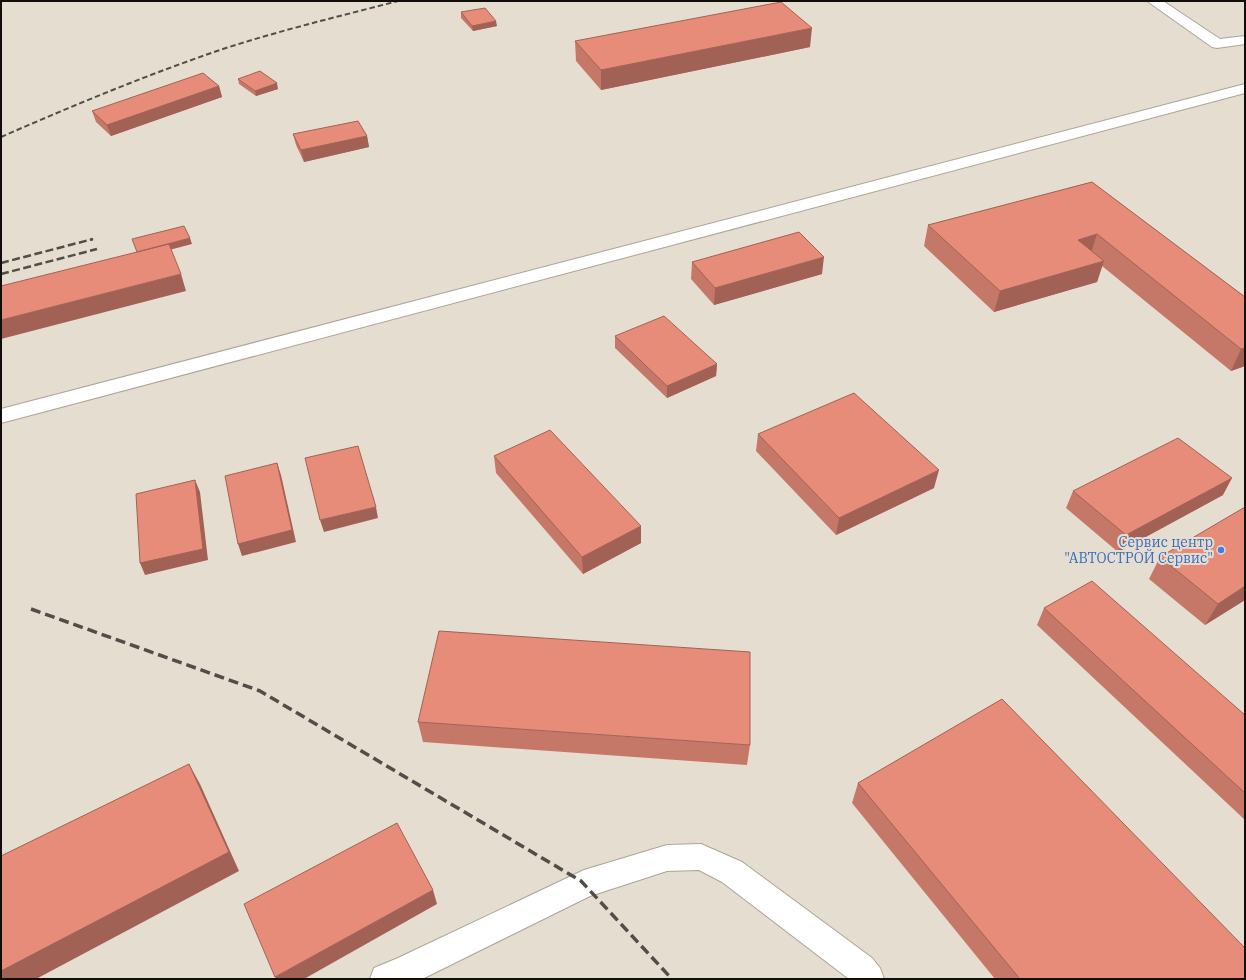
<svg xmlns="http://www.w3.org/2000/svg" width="1246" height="980" viewBox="0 0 1246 980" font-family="'IBM Plex Serif',serif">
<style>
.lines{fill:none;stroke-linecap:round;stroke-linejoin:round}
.minor-casing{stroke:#aca499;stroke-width:2}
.minor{fill:#fff;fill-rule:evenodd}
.rail-far2{stroke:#524d47;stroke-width:2;stroke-dasharray:5.5 3;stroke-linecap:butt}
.rail-far1{stroke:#524d47;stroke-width:2.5;stroke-dasharray:8 3.5;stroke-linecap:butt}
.rail{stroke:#524d47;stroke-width:3.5;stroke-dasharray:10 5;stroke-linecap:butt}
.wall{fill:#c67868}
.shaded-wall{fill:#a16255}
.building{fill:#e68c79;stroke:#a16255}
.shop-dot{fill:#3f7fe0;stroke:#e6ddd1;stroke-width:1.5}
.labels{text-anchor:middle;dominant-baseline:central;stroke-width:4;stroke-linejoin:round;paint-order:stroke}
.shop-label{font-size:14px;fill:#366cbe;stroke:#e6ddd1;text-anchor:end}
</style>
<rect width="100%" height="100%" fill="#e6ddd1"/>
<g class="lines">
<g class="minor-casing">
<path id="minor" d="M1147,1H1163L1220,39L1245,36V44L1217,48L1212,47Z
M1245,84V93L1,423V409Z
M701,844L742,862L872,958L880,968L884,979H849L722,882L699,870L667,871L590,896L422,979H370L374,968L398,958L584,870L667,845Z"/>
</g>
<use href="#minor" class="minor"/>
<path class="rail-far2" d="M1,137C72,106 144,76 217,51C277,31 337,17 398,1
M90,240L93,239"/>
<path class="rail-far1" d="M1,263L93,239
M1,274L97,249"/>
<path class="rail" d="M31,609L260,691L581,881L672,979"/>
</g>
<path class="wall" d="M461,12L497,26L473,31L461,18Z
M575,41L810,47L601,90L576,61Z
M238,79L278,89L256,96L239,84Z
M219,86L222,97L111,136L96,122L92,111Z
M293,134L367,136L369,147L304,162L296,145Z
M1092,182L1245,297V366L1231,371L1102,266L1097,282L994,312L924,246L928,225Z
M692,262L822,274L714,305L691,279Z
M615,336L717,364L716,376L667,398L615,348Z
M758,434L934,488L836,535L756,451Z
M494,456L641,526V543L583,574L496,473Z
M1073,491L1223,495L1118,552L1066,508Z
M1160,557L1245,600L1205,625L1149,579Z
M1044,608L1245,715V820L1037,625Z
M418,722L750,745L747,765L423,742Z
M858,783L1245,979H995L852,803Z"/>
<path class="shaded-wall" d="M496,21L497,26L473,31L472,26Z
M812,28L810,47L601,90V70Z
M277,83L278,89L256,96L255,91Z
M219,86L222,97L111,136L107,125Z
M367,136L369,147L304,162L301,150Z
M1097,234L1090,256L1078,240Z
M190,238L192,244L139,258L137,252Z
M824,257L822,274L714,305L715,288Z
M1104,261L1097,282L994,312L1000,291Z
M181,274L186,291L1,339V320Z
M1245,348V366L1231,371L1241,349Z
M717,364L716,376L667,398V386Z
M277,463L281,475L296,542L242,556L238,544Z
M939,470L934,488L836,535L839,518Z
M1232,478L1223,495L1118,552L1126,535Z
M195,480L200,492L208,560L145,575L140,563Z
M376,507L378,518L324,532L320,520Z
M641,526V543L583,574L582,557Z
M1245,586V600L1205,625L1218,604Z
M189,764L200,784L239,871L36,979H1V971Z
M433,890L437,904L304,979H276L275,977Z"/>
<path class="building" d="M781,2L812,28L601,70L575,41Z
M485,8L496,21L472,26L461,12Z
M260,71L277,83L255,91L238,79Z
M203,73L219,86L107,125L92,111Z
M358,121L367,136L301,150L293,134Z
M1092,182L1245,297V348L1241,349L1097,234L1078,240L1104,261L1000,291L928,225Z
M184,226L190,238L137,252L132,239Z
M799,232L824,257L715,288L692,262Z
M169,244L181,274L1,320V286Z
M664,316L717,364L667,386L615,336Z
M854,393L939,470L839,518L758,434Z
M550,430L641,526L582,557L494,456Z
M1178,438L1232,478L1126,535L1073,491Z
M358,446L376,507L320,520L305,458Z
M277,463L292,530L238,544L225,476Z
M195,480L203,549L140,563L136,494Z
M1245,507V586L1218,604L1160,557Z
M1092,581L1245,715V793L1044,608Z
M439,631L750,652V745L418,722Z
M1002,699L1245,948V979H1020L858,783Z
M189,764L229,852L1,971V856Z
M397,823L433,890L275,977L244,904Z"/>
<circle class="shop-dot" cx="1221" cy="550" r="4"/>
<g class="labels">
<g class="shop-label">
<text x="1213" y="542">Сервис центр<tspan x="1213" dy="16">"АВТОСТРОЙ Сервис"</tspan></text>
</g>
</g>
<rect width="1246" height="980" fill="none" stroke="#110e0a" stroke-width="4"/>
</svg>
